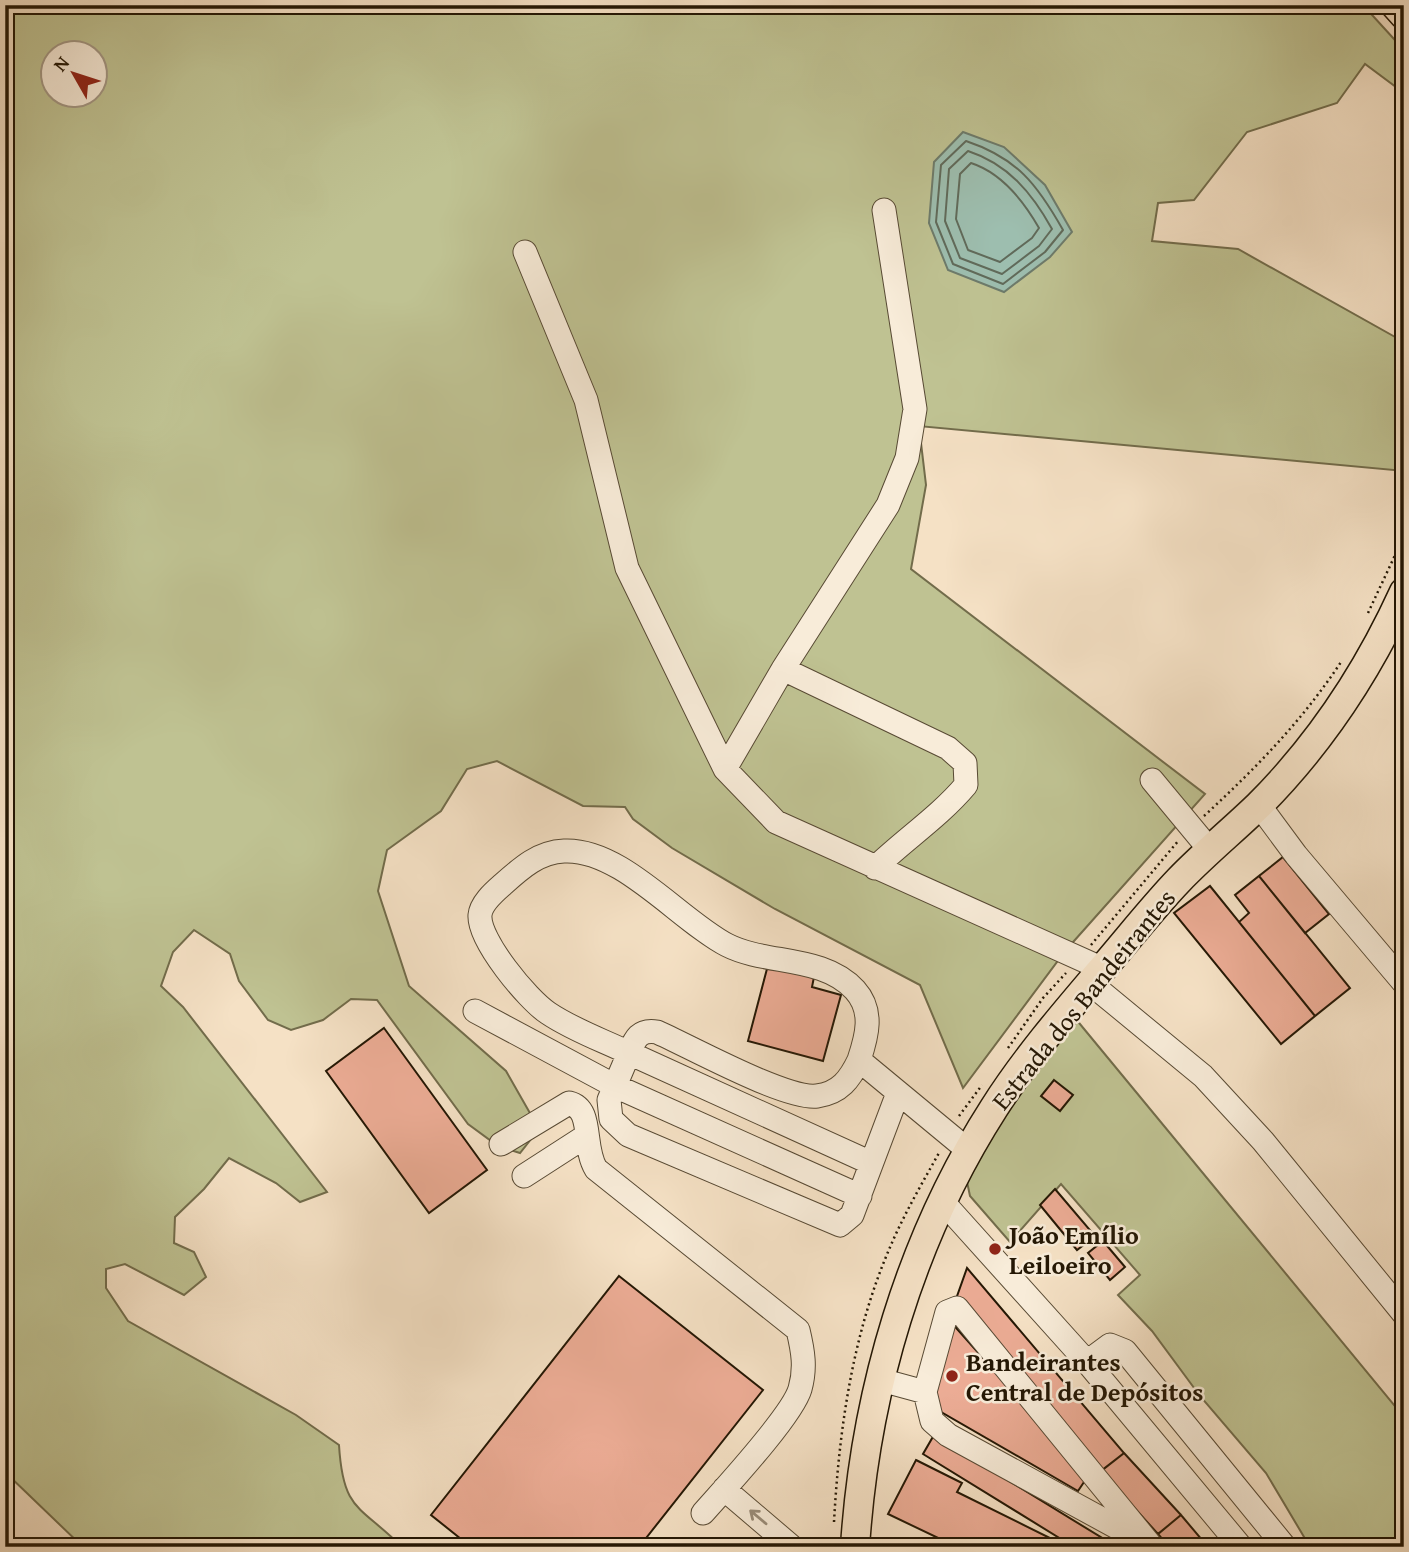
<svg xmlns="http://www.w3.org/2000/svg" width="1409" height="1552" viewBox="0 0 1409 1552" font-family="'Gentium Book Plus',serif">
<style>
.green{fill:#bfc292;stroke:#726c4b;stroke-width:2;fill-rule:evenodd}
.water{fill:#9dbeaf;stroke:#6d7b6b;stroke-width:2}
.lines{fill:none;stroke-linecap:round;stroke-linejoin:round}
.shore{stroke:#606a5a;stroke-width:2}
.building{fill:#ecac95;stroke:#241704;stroke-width:2}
.minor-casing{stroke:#584a34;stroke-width:25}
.major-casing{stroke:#241704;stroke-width:31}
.path{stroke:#241704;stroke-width:2.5;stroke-dasharray:2 3.5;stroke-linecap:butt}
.minor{stroke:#f8ecd9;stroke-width:23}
.major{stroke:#f5e1c5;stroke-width:28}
.oneway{stroke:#998c79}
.poi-dot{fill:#8f2418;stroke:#f8ecd9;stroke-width:2.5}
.labels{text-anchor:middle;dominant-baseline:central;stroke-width:5;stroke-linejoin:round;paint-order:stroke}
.street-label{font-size:26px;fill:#241704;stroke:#f8ecd9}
.poi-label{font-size:26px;font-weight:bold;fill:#241704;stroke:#f8ecd9;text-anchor:start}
</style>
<rect width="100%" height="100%" fill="#f5e1c5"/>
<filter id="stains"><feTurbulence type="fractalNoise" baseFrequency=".00286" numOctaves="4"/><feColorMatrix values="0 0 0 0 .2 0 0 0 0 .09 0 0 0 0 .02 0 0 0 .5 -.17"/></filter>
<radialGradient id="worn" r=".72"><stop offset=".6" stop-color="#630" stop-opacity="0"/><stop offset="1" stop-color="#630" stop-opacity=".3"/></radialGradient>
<path class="green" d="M5,5H1363L1404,50V93L1365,64L1337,103L1247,132L1194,200L1158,203L1152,241L1238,249L1404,342V471L919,426L926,485L911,569L1205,794L1066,950L963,1088L920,985L775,909L672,848L633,819L625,807L583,806L497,761L467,769L441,811L387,850L378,891L409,986L506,1071L539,1129L520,1153L498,1146L468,1124L377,1000L351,999L323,1020L291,1030L268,1020L239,981L230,954L194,930L173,952L161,986L183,1007L327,1192L300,1202L276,1183L229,1158L204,1189L175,1217L174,1243L194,1252L206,1277L184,1295L125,1264L106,1269V1288L128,1321L296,1415L339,1445C343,1512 360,1505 402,1547H83L5,1472ZM52,52H94V94H52Z
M1075,1018L1404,1417V1547H1310L1266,1473L1200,1396L1152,1331L1118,1295L1140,1275L1061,1184L1010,1242L970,1196L966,1177L995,1125Z"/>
<path class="water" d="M963,132L1004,147L1045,185L1072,232L1050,257L1004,292L948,270L929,223L934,162Z"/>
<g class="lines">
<path class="shore" d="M966,141C1017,158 1037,184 1063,230L1045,252L1003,284L953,264L936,222L941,165Z
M968,151C1008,164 1032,193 1052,229L1039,246L1002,274L960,258L945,221L949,169Z
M971,163C1002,173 1023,200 1039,228L1032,238L1000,262L968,250L956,219L960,174Z"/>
</g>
<path class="building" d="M1283,857L1329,914L1305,933L1259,876Z
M1259,876L1350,988L1315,1016L1239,922L1249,913L1235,895Z
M1210,886L1315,1016L1281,1044L1174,913Z
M768,965L814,977L812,987L841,995L823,1061L748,1041Z
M384,1028L487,1170L429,1213L326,1071Z
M1054,1080L1073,1095L1060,1111L1041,1096Z
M1055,1189L1095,1236L1077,1250L1040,1205Z
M1103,1241L1125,1267L1110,1280L1088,1253Z
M967,1268L1124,1453L1101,1471L956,1299Z
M619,1276L763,1390L639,1547H471L431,1515Z
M950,1321L1088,1476L1078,1491L929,1405Z
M934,1435L1117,1547H1074L923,1454Z
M1124,1453L1181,1515L1158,1534L1101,1471Z
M916,1460L962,1483L957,1492L1058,1542L1056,1547H957L888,1514Z
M1181,1515L1208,1547H1169L1158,1534Z"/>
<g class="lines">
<g class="minor-casing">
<path id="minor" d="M525,252L586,400L627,568L725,769L776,822L1103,969
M783,669L948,748L965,763L966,785C939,817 905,839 875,868
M725,769L783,669L888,505L907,458L915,409L884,210
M1152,780L1210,850
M1259,805L1296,855L1404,983
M1090,983L1203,1076L1263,1141L1404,1314
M475,1011L615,1086L860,1196
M859,1060C850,1079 840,1093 817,1096C786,1100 689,1046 657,1032C639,1029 635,1039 629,1053C602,1040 573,1030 548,1013C528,1000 478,940 480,915C481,904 493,893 501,886C520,869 538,852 564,851C621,848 679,920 727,945C766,965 823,955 855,990C874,1011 867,1036 859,1060L969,1151
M501,1144L569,1103C594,1109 582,1146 596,1169L798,1330C803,1351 806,1368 800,1389C792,1416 725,1488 703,1513
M871,1163L629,1053L609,1100L611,1119L628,1135L840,1225L852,1215L898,1093
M524,1176L586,1136
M943,1202L1087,1362L1241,1547
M1087,1362L1110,1345L1125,1351L1285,1547
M881,1380L925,1392L947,1312L957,1308L1152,1547
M925,1392L932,1421L948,1435L1142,1541
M724,1489L792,1547"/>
</g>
<g class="major-casing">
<path id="major" d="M1395,5L1404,15
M855,1547C865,1393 910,1239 994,1108C1027,1056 1069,1008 1109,961C1132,934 1155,905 1179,880C1204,854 1232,831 1258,806C1320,744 1368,671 1404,592"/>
</g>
<path class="path" d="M1368,613L1404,536
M1204,816C1256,768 1302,721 1341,662
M1091,945L1179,840
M1008,1048L1043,998L1066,973
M959,1116L982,1085
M834,1522C839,1431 852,1337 888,1252C902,1218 921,1185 939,1153"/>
<use href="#minor" class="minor"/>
<use href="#major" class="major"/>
</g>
<defs><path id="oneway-shaft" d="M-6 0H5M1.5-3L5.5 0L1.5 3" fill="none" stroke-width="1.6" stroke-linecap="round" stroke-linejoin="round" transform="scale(1.75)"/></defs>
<use class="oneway" href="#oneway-shaft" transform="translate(758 1517) rotate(-140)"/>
<g class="poi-dot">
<circle cx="995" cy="1249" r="7"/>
<circle cx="952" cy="1376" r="7"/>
</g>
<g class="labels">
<g class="street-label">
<text transform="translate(1083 999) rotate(-51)">Estrada dos Bandeirantes</text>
</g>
<g class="poi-label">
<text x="1009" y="1234">João Emílio<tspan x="1009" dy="30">Leiloeiro</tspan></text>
<text x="966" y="1361">Bandeirantes<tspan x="966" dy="30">Central de Depósitos</tspan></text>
</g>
</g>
<rect width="1409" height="1552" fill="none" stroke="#f5e1c5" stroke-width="28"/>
<rect x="7" y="7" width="1395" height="1538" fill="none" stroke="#241704" stroke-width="3.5"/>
<rect x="14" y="14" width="1381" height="1524" fill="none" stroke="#241704" stroke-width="2"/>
<g transform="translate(74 74) rotate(309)"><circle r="33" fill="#f8ecd9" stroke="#a39784" stroke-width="2"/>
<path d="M0-5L12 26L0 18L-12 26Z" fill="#8f2418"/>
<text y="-10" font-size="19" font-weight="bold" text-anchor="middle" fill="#241704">N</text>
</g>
<rect width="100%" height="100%" filter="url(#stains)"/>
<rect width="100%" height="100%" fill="url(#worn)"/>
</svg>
